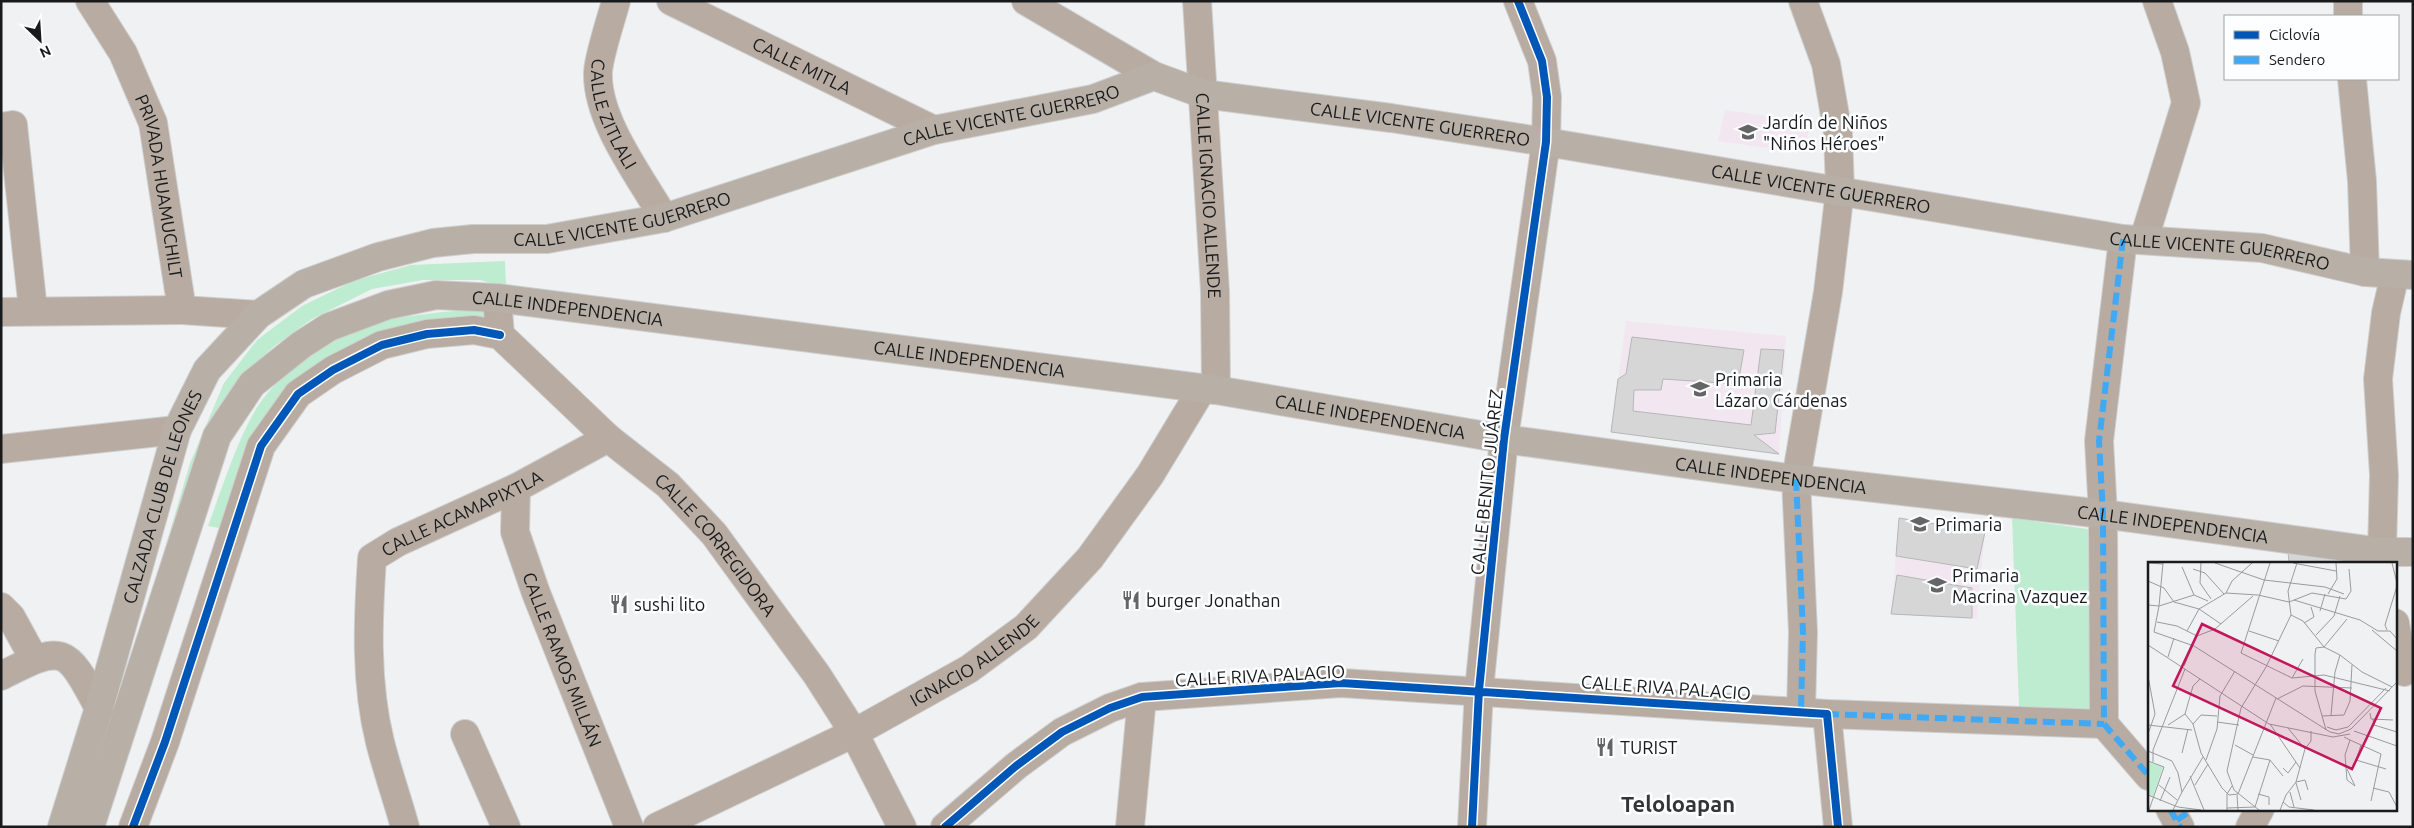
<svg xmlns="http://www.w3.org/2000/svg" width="2414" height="828" viewBox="0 0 2414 828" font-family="Ubuntu,sans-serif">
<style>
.education{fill:#f2e7f0}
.green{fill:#beecd0}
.building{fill:#d7d6d7;stroke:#b6b7b7}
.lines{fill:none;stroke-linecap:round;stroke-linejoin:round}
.minor-casing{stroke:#cecfd0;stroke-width:30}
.major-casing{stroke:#cecfd0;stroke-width:30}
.minor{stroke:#b7aba2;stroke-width:28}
.major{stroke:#b8b0a7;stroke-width:28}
.quiet{stroke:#3fa9f5;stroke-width:6;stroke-dasharray:12 6;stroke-linecap:butt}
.cycleway-casing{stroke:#fdfeff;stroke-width:11}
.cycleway{stroke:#0057b8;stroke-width:8}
.labels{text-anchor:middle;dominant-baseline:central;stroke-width:5;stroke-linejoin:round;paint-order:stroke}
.street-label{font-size:18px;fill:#191a1b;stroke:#fdfeff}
.poi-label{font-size:18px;fill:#191a1b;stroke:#fdfeff;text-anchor:start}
.district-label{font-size:22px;font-weight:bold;fill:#333537;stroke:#fdfeff}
.inset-road{fill:none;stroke:#9a9b9c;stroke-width:1}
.view{fill:#c2185b;fill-opacity:0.15;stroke:#c2185b;stroke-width:2.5}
.inset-edge{fill:none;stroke:#191a1b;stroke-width:2.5}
</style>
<rect width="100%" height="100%" fill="#f0f1f2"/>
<path class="education" d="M1725,110L1810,122L1804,153L1718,141Z
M1626,321L1786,336L1779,454L1611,432Z
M1899,518L1985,532L1977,619L1891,614Z"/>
<path class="green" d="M505,261L506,287L480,280H423L372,289L312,319L273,347L245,375L163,596L152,592L190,463L224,383L257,340L302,306L353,281L411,265Z
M464,310L488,312L493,321L313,368L224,529L208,526C222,489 237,439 258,406C279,373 332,335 370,324C401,316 432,313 464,310Z
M2012,518L2094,530L2096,711L2019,706Z"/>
<path class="building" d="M1632,337L1744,350L1738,384L1663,379L1661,390H1634L1633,411L1751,425L1761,349L1784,350L1775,433L1754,435L1779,454L1611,432L1618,379L1626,374Z
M1899,518L1985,532L1977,569L1896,556Z
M2288,551L2349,561V563H2289Z
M1897,575L1972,588V618L1891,614Z"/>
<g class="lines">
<g class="minor-casing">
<g id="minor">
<path id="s1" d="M90,1L123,53L153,123L182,310L258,315"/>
<path id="s2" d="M616,1C611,20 599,55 598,72C596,120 641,178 664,218"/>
<path id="s3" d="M671,1L934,130"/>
<path d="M1026,1L1154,76"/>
<path id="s4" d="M1197,1L1215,291L1216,390"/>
<path d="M2348,1V16"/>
<path d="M2352,79L2362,181L2365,272"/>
<path d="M1,127L13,125L33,310"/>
<path d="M2123,239L2099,441L2103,514L2104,724L2149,776"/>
<path d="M2144,239L2186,103L2175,52L2157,1"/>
<path id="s5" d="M497,298L500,335L608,438L668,485L714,534L817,675L854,733L902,827"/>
<path d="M1,312L182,310"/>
<path d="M1,449L177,430"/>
<path id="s6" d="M516,488L515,532L536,593L629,827"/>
<path d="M2384,563L2382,552L2384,475L2378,379L2386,313L2395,274"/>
<path d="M1,607L11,617L34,659"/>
<path d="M2395,623L2404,672"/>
<path d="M1,676C65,643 66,647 99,708"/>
<path d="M1801,711L1803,632L1796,479L1828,292L1840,190L1838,133L1826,64L1803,1"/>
<path d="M1827,714L1838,827"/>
<path d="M465,734L506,827"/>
<path d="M2170,809L2180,827"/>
<path d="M133,827L165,742L261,446L298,394L333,370L382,345L427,334L474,330L500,335"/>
<path id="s7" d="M405,827C397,798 387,770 380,742C365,682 368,619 372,558L398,542L516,488L608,438"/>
<path id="s8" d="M657,827L854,733L969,669L1026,627L1090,558L1150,475L1202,389"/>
<path d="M945,827L1016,766L1062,732L1110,708L1142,697L1341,683L1827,714L2104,724"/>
<path d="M1130,827L1142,697"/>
<path d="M1472,827L1479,690L1504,439L1546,142L1547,97L1542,61L1518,1"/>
<path d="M2250,827L2260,809"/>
</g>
</g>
<g class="major-casing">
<g id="major">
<path id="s9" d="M62,827L99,708L177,430L207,370L258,315L304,284L378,257L433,243L473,239H547L664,218L934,130L1093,99L1154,76L1203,94L1391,118L1546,142L2123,239L2262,248L2365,272L2413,275"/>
<path id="s10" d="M90,827L217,436L252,384L301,345L329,327L388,305L436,295L497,298L1216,390L1504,439L1796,479L2103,514L2382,552H2413"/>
</g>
</g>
<use href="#minor" class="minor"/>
<use href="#major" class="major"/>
<path class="quiet" d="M2123,239L2099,441L2103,514L2104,724L2149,776
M1796,479L1803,632L1801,711
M1827,714L2104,724
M2170,809L2180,827
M2177,820L2193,809"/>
<g class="cycleway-casing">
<path id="cycleway" d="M133,827L165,742L261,446L298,394L333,370L382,345L427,334L474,330L500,335
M945,827L1016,766L1062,732L1110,708L1142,697L1341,683L1827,714L1838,827
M1472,827L1479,690L1504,439L1546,142L1547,97L1542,61L1518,1"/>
</g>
<use href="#cycleway" class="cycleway"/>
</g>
<defs>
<g id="school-bare" transform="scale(1.5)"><path d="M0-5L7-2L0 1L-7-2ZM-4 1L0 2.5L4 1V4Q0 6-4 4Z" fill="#646566" stroke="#fdfeff" stroke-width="2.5" paint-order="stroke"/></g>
<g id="restaurant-bare" transform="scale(1.5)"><path d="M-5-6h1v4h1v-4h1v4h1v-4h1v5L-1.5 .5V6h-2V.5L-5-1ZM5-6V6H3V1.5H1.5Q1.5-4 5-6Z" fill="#646566" stroke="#fdfeff" stroke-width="2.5" paint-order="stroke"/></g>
</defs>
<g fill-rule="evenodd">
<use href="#school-bare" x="1748" y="132"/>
<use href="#school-bare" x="1700" y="389"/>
<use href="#school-bare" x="1920" y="524"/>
<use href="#school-bare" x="1937" y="585"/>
<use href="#restaurant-bare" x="1131" y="600"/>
<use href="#restaurant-bare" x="619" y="604"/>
<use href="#restaurant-bare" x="1605" y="747"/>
</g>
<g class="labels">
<g class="street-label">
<text stroke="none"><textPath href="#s3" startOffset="146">CALLE MITLA</textPath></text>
<text stroke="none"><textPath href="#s2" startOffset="118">CALLE ZITLALI</textPath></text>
<text stroke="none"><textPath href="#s9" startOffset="1342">CALLE VICENTE GUERRERO</textPath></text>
<text stroke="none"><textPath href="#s9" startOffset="1762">CALLE VICENTE GUERRERO</textPath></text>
<text stroke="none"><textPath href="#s9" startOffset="2168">CALLE VICENTE GUERRERO</textPath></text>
<text stroke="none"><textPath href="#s1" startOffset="201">PRIVADA HUAMUCHILT</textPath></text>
<text stroke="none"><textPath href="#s4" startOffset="195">CALLE IGNACIO ALLENDE</textPath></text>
<text stroke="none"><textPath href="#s9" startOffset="938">CALLE VICENTE GUERRERO</textPath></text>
<text stroke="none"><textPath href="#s9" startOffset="2572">CALLE VICENTE GUERRERO</textPath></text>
<text stroke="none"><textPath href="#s10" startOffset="814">CALLE INDEPENDENCIA</textPath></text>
<text stroke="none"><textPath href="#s10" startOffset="1219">CALLE INDEPENDENCIA</textPath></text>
<text stroke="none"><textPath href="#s10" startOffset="1624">CALLE INDEPENDENCIA</textPath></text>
<text stroke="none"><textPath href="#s10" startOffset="2029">CALLE INDEPENDENCIA</textPath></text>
<text transform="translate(1486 482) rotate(-84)">CALLE BENITO JUÁREZ</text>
<text stroke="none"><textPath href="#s9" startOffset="345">CALZADA CLUB DE LEONES</textPath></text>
<text stroke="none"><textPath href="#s7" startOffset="374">CALLE ACAMAPIXTLA</textPath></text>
<text stroke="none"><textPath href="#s10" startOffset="2434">CALLE INDEPENDENCIA</textPath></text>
<text stroke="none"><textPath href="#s5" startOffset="339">CALLE CORREGIDORA</textPath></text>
<text stroke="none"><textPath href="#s8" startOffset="359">IGNACIO ALLENDE</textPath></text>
<text stroke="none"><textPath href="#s6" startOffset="180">CALLE RAMOS MILLÁN</textPath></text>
<text transform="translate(1260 675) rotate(-3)">CALLE RIVA PALACIO</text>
<text transform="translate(1666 687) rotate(4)">CALLE RIVA PALACIO</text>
</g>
<g class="poi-label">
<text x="1763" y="122">Jardín de Niños<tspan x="1763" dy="21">"Niños Héroes"</tspan></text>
<text x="1715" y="379">Primaria<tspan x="1715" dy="21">Lázaro Cárdenas</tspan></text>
<text x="1935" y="524">Primaria</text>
<text x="1952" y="575">Primaria<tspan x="1952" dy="21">Macrina Vazquez</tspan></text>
<text x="1146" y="600">burger Jonathan</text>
<text x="634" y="604">sushi lito</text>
<text x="1620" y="747">TURIST</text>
</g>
<g class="district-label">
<text x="1678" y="803">Teloloapan</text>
</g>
</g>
<g transform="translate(2148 562)">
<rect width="249" height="249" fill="#f0f1f2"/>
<path d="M0,200L15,205L5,234L0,233Z" fill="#beecd0"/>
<path class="inset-road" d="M0,1L15,2M15,1L11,44L46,33L60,39M53,1L52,21L63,37M67,1L116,18L177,25L196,32M122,1L93,91L144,116L176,113L242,129M145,1L188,9M244,1L249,21M34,5L46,33M45,7L57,11L76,32M0,19L16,26L26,40L51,47L73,62M78,31L110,33L141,40L164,31L198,37L203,29L201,7M180,32L189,17L188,1M146,38L212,58L230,69H242L249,77M0,43L11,44L6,70L46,84L182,170L191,172L203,167L249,120M172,49L177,32M143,53L155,59L176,85L192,93L214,110L244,125M9,60L29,64L49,74M156,61L166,55L163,45M224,68L249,89M239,68L237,63L249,24M39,69L51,47L78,31L84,19L104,1M101,69L131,79M168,73L186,54L192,34M49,74L67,67L105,34M0,83L121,162L185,175L202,172M20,95L26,76M36,104L49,74M0,114L7,152L0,172M144,116L155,97M129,137L155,124L204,126M222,151L223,157L245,158M37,152L45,162L53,191L74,226L81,233L90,232M183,153L187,110L192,93M174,154L196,153L202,139L204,103M225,157L226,163L249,170M69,160L91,163M45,162L53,153L69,154M122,162L152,206M0,163L44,168M20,163L37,152L45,124L52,117M179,165L188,168L200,165L238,126M140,166L157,187M178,168L167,129V92L168,86L176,85L199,57M206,169L249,184M196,175L202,178L197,193L199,218L207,224M202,178L233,192L223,239M87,183L105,193M213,183L208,198L238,207M0,189L24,199L30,211L34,230L25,248M34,191L40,167M105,195L122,198M58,198L69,167L72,134L87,109M122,198L135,214M0,199L16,205M5,200V188L37,107M135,206L140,211L148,200M199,207L207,224M42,214L56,248M148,220L157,218L160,228M148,221L153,238M11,223L29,238M47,223L60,202M225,226L241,230L249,245M34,230L55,195M142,230L146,245M90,232L128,136M110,232L121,235V243M0,233L30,245L53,248M89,233L90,248M12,239L22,215M135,240L141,245L166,248M107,245L122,198M79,246L107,245M1,248L16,205M79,248V232L84,224M111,248L86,228L79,209L93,146L118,105L143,53L140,29L149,1M132,248L138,233L148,220L157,187L163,179V169"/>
<path class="view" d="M54,62L233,146L204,207L25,124Z"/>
<rect width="249" height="249" class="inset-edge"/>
</g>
<rect width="2414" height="828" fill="none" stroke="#191a1b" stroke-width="5"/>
<rect x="2224" y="15" width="175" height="65" fill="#fdfeff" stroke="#a2a3a4"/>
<rect x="2234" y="31" width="25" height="8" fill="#0057b8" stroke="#a2a3a4"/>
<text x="2269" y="40" font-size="15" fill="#191a1b">Ciclovía</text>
<rect x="2234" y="56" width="25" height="8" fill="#3fa9f5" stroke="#a2a3a4"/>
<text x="2269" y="65" font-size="15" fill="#191a1b">Sendero</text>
<g transform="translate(40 40) rotate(155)" stroke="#fdfeff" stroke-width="4" paint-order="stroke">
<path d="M0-4L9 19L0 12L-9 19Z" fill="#191a1b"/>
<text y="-8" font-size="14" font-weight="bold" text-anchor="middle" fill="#191a1b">N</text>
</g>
</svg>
